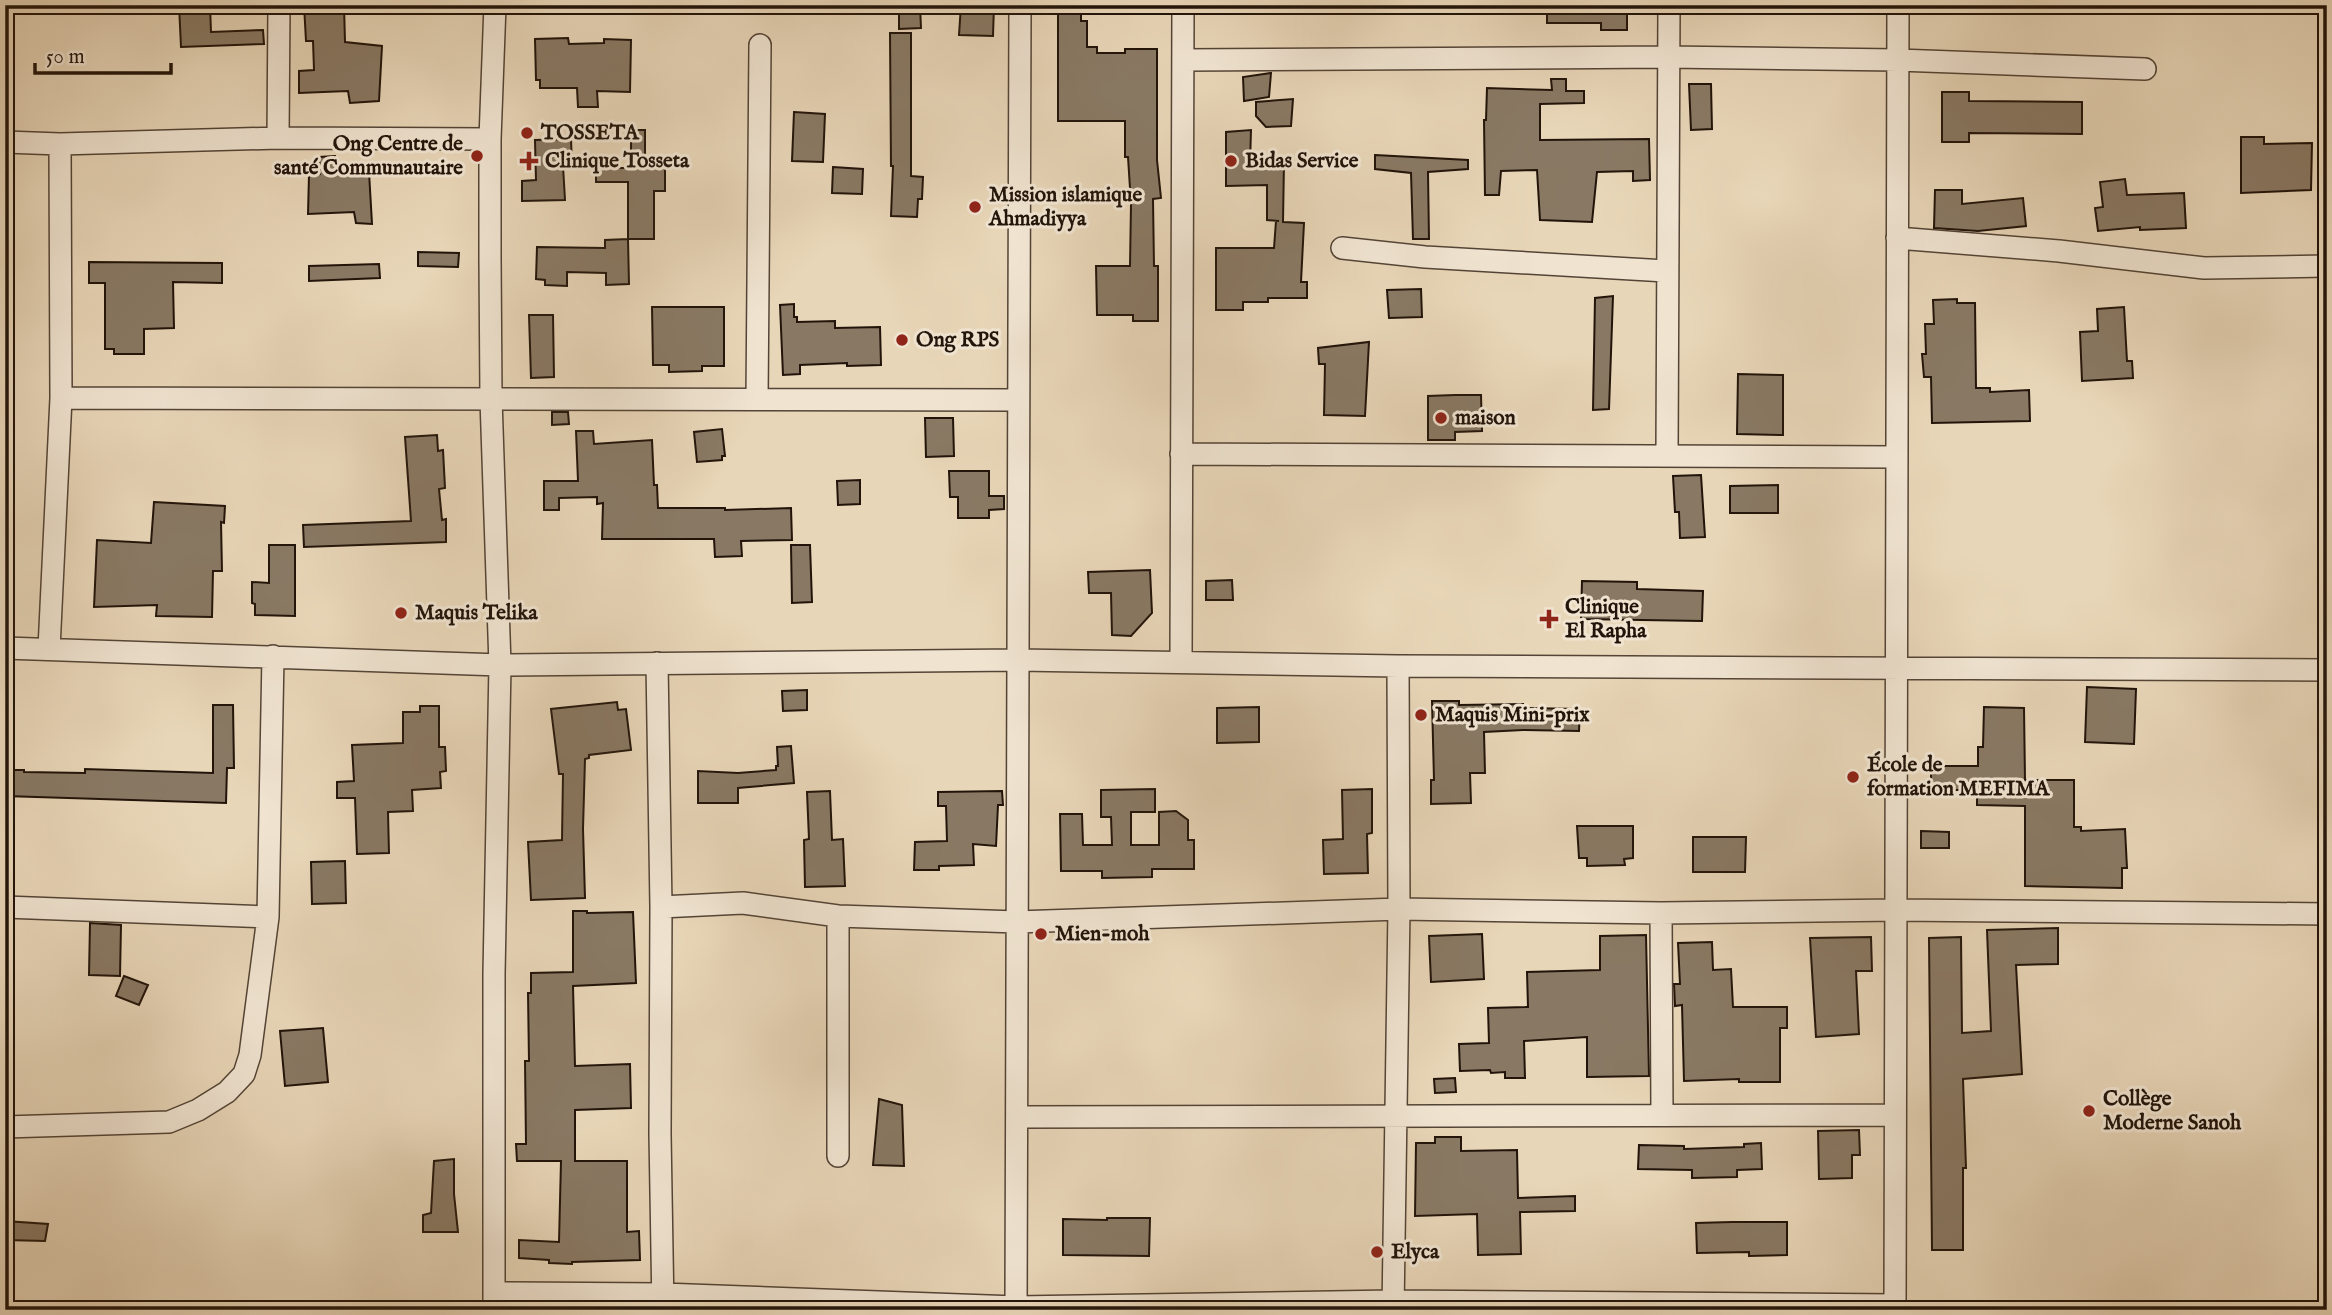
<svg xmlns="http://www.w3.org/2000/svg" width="2332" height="1315" viewBox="0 0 2332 1315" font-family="'IM FELL English',serif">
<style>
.building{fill:#897964;stroke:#22140a;stroke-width:2}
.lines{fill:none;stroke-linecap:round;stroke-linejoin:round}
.minor-casing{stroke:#544436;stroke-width:24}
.minor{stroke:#f0e4d1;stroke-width:21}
.poi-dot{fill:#8f2418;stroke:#f0e4d1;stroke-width:2.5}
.labels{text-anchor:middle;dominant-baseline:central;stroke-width:6;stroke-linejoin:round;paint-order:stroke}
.poi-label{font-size:21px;font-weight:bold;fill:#22140a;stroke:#f0e4d1;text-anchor:start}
</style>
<rect width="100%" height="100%" fill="#e8d6b8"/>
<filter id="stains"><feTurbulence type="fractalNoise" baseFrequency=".00286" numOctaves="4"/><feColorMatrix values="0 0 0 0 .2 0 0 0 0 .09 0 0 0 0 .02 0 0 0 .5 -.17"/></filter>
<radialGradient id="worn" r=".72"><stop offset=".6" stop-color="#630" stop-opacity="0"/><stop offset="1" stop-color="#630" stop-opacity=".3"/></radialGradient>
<path class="building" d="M179,5H210L211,32L263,30L264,44L181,47Z
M304,5H344L345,42L382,46L379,101L350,103L348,91L299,93V71L314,70L313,41H306Z
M899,5H920L921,28L899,29Z
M961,5H994L993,36L959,35Z
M1058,5H1081V21H1087V47H1097V53H1125V49H1157V160L1161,198L1153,199L1154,266H1158V321H1133V315H1097L1096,266H1130L1131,204L1128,157H1125V121H1058Z
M1547,5H1627V30H1601V23H1547Z
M890,33H911V176L923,177L922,199H918L917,217L891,216L893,166H891Z
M568,38L569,44L604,43V39L631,40L630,92L597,91L598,107H578L577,88H540V80H536L535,39Z
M1271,73L1269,97L1244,101L1243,77Z
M1551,79H1566V91H1584V103L1540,104V140L1649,139L1650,180L1633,181V171L1597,172L1592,222L1540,220L1537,170L1501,171L1499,195H1485L1484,120H1486L1487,88L1552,90Z
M1689,84H1711L1712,129L1691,130Z
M1942,92H1969V101L2082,102V134L1969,133V142H1942Z
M1293,99L1291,126L1266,127L1256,116V102Z
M794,112L825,114L823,162L792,161Z
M631,130H645V168H665V191H654V239H628V182H596V168H631Z
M1251,130L1250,164L1284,162L1283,222L1304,223L1301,282H1307V298H1268V302H1243V310H1216V248H1274L1276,221H1279L1267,220V185L1226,186V132Z
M2241,137H2264V144L2312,143L2311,190L2241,193Z
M571,139L572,166H563L565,200L522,201V181L536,180L535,140Z
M1375,155L1468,160V169L1428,172L1429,239H1413L1411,173L1375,169Z
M335,156L336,174L369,172L372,224L356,223L354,212L308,214L309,175L320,174L319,157Z
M833,167L863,169L862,194L832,193Z
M2125,179L2127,195L2184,193L2186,228L2140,230V227L2098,231L2095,208L2103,207L2100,182Z
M1935,190H1962V204L2023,198L2026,226L1978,231L1934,228Z
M628,239L629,284L606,285V273L567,272V286L545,285V280L536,279L537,247L605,248V240Z
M418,252L459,253L458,267L418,266Z
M89,262L222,263V283L173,282L174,328L144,329V354H114V349H105V283H89Z
M379,264L380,278L309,281V266Z
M1421,289L1422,317L1389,318L1387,290Z
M1613,296L1609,409L1593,410L1595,298Z
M1957,299V303H1975L1976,388H1990V392L2029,390L2030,421L1932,423L1931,377H1924L1922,354H1926L1925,324H1934L1933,300Z
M794,304V317H797V322L835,321V328L880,327L881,365L847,366V363L800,365V374L783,375L780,305Z
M652,307H724V366H702V371L669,372V365H653Z
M2124,307L2127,361H2132L2133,378L2082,381L2080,332L2098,331L2097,309Z
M529,315H553L554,377L531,378Z
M1369,342L1365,416L1324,415L1325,364H1319L1318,348Z
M1738,374L1783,375V435L1737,434Z
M1455,395H1481L1482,431L1455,432V440H1428V396Z
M552,412H568L569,424L552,425Z
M925,418H953L954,456L926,457Z
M722,429L725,456H722V460L697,462L694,432Z
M576,431H593L594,444L652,440L654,485H657L658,508H725V510L791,508L792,540L741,541L742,556L715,557L714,539H602L603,503L597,504V497L559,498V510H544V481H578Z
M437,435L438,451L443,450L445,488L439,489L442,520L446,519V542L304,547L303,525L411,521L405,437Z
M949,471H989V496H1004V509L989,510V518H958V497H950Z
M1701,475L1705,537L1680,538L1679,512H1675L1673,476Z
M860,480V504L838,505L837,481Z
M1778,485V513H1730V486Z
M154,502L225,506L224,523L221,522L222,571H213L212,617L156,616L157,605L94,607L97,540L151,543Z
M269,545H295V616L255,615V604L252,603V582L269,583Z
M791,545H810L812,602L792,603Z
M1150,570L1152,613L1131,636L1112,635L1111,593H1089L1088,572Z
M1232,580L1233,600H1206V581Z
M1582,581L1637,582V589L1703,591L1702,621L1581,619Z
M2087,687L2136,689L2134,744L2085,742Z
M807,690V710L783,711L782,691Z
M1432,701H1459V705L1523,704V708L1580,709L1579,731L1523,730L1484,732L1485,773H1470L1471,803L1431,804V780H1434Z
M617,702L618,710L626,709L631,750L589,755V758L585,759L583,829L585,898L531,900L528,842L562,840L563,774H559L551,709Z
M213,705H233L234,768H227L226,803L5,796V770H24V772L85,773V769L213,773Z
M420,706H439V747H445L446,771L440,772L441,788L412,790L413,811L388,812L389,853L357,854L355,798H337V782L354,781L352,745L403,743V712H420Z
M1259,707V742L1217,743V708Z
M1984,707L2024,708L2025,780H2074V827H2081V831L2125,829L2127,868H2122V888L2025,886V806L1977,805V790H1931V766H1978V747H1983Z
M791,746L794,783L738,788V803H698V771L738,773L776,770V766H778L777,747Z
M1155,789V812H1131V845H1159V812L1176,811L1188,820V840H1194V869H1152V877L1102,878V871H1061L1060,814H1082L1083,845H1112L1111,817H1101V790Z
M1372,789V833L1367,834L1368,873L1324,874L1323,840L1343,839L1342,790Z
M830,791L832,840L843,839L845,886L805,887L804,840L809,839L807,792Z
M1002,791L1003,805H998L996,846L973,844L974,865L939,866V870H914L915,842L947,841L946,806H938V792Z
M1577,826H1633V858L1624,859L1625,865L1587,866V858H1579Z
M1921,831L1949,832V848H1921Z
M1693,837H1746L1745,872H1693Z
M345,861L346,903L312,904L311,862Z
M573,911H587V913L633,912L636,983L573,986L575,1066L630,1064L631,1108L575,1110V1161H627V1232L639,1231L640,1260L572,1262V1264L549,1263V1260L519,1258V1240L559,1242L561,1161H517L516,1144H526L525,1061H529L528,993H531V973L573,972Z
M90,923L121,925L120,976L89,975Z
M2058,928V964L2016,965L2022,1074L1963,1079L1966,1168H1963V1250H1932L1929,938L1961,937L1962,1033L1991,1031L1987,930Z
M1482,934L1484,979L1431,982L1429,936Z
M1646,935L1649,1076L1587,1077V1037L1524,1041L1525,1078H1505V1072L1491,1073L1490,1070L1460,1071L1459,1044L1489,1043L1488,1008L1528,1007L1527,972L1600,970V936Z
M1871,937L1872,971H1856L1859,1034L1816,1037L1810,938Z
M1712,942L1713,970L1731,969L1733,1007H1787V1028H1780V1082H1739V1079L1684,1081L1682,1005L1675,1006L1674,984H1680L1678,943Z
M124,976L148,985L139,1005L116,996Z
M323,1028L328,1082L285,1086L280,1031Z
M1455,1078L1456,1092L1435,1093L1434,1079Z
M879,1099L902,1105L904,1166L873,1165Z
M1859,1130L1860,1155H1852V1178L1819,1179L1818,1131Z
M1435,1137H1461V1151L1517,1150L1518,1198L1575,1196V1211L1520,1212L1521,1254L1478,1255L1477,1214L1415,1216L1416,1143H1435Z
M1761,1143L1762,1169L1737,1170V1177L1692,1178V1170L1638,1169L1639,1145L1684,1146V1149L1744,1147V1144Z
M454,1159V1194L458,1232H423V1215L431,1213L434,1161Z
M1107,1218H1150L1149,1256L1063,1255V1219L1107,1220Z
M5,1221L48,1224L45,1241L5,1240Z
M1732,1222H1787V1255L1749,1256V1252L1697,1253L1696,1223Z"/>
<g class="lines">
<g class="minor-casing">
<path id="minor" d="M1183,60L1668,57L1898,60L2145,69
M278,138L279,5
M5,142L60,144L278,138L490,139
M1897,238L2059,251L2204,268L2327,266
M1342,248L1425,257L1666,271
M61,398L1018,400
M757,399L760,45
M1181,454L1897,457
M1667,456L1669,5
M5,648L500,665L1018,660L1398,666L2327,670
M49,649L61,398L60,144
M1181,661L1183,5
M657,663L661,907L660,1134L663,1310
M5,907L268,917
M661,907L743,903L838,916L1017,922L1399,909L1661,913L1896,910L2327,914
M1661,913L1662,1115
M1017,1117L1895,1115
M5,1127L169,1122L198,1110L227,1092L244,1074L250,1055L268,917L273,656
M838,1156V916
M495,1293L663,1294L1016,1307L1393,1301L1895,1305
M494,1310V974L500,665L491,399L490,258V139L495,5
M1016,1310L1020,5
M1393,1310L1399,909L1398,666
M1895,1310L1898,5"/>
</g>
<use href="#minor" class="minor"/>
</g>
<g class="poi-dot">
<circle cx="527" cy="133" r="7"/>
<circle cx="477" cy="156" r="7"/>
<path d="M525.5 150.5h7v7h7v7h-7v7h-7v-7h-7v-7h7z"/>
<circle cx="1231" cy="161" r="7"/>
<circle cx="975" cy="207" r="7"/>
<circle cx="902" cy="340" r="7"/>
<circle cx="1441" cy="418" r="7"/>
<circle cx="401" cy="613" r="7"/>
<path d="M1545.5 608.5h7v7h7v7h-7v7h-7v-7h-7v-7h7z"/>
<circle cx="1421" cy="715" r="7"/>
<circle cx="1853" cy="777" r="7"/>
<circle cx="1041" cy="934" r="7"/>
<circle cx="2089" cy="1111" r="7"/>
<circle cx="1377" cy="1252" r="7"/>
</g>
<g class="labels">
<g class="poi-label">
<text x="541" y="133">TOSSETA</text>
<text x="463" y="144" text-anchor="end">Ong Centre de<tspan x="463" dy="24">santé Communautaire</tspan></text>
<text x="545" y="161">Clinique Tosseta</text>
<text x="1245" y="161">Bidas Service</text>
<text x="989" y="195">Mission islamique<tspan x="989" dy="24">Ahmadiyya</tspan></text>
<text x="916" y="340">Ong RPS</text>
<text x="1455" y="418">maison</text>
<text x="1565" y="607">Clinique<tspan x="1565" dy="24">El Rapha</tspan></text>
<text x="415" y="613">Maquis Telika</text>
<text x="1435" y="715">Maquis Mini-prix</text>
<text x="1867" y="765">École de<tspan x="1867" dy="24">formation MEFIMA</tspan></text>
<text x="1055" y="934">Mien-moh</text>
<text x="2103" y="1099">Collège<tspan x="2103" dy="24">Moderne Sanoh</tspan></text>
<text x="1391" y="1252">Elyca</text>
</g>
</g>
<rect width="2332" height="1315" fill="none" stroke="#e8d6b8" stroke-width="28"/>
<rect x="7" y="7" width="2318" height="1301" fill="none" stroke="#22140a" stroke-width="3.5"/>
<rect x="14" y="14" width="2304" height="1287" fill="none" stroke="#22140a" stroke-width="2"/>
<path d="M35 63v10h136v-10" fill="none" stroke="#22140a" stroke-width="3.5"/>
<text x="46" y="63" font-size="21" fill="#22140a" stroke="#f0e4d1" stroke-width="5" paint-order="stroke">50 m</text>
<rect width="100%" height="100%" filter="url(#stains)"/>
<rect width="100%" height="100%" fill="url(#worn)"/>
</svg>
